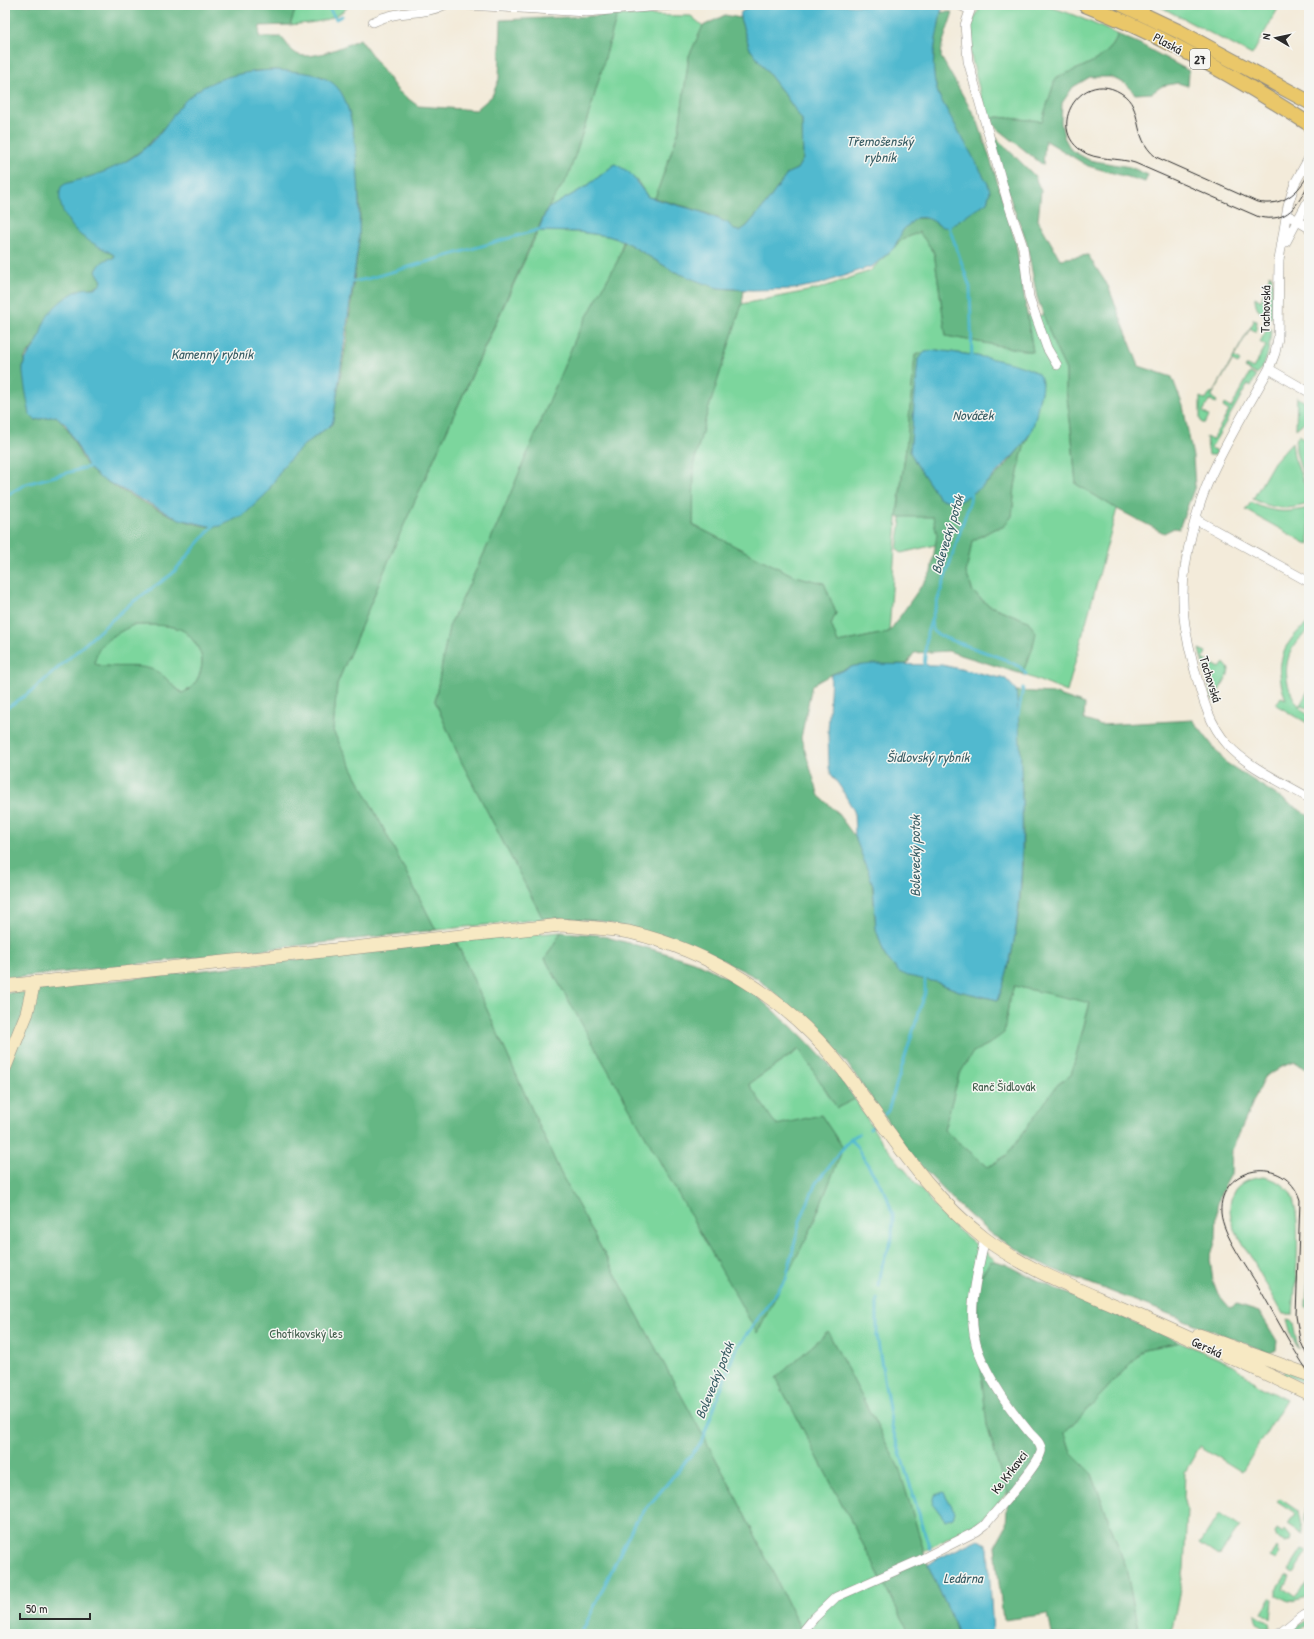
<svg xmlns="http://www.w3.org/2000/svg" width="1314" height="1639" viewBox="0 0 1314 1639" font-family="'Patrick Hand',sans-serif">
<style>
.green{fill:#7cd69d;stroke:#548064}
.forest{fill:#65b784;stroke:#487158;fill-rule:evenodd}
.water{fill:#51b9cf;stroke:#3e727d}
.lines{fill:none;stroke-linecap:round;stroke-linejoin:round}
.stream{stroke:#51b9cf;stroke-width:3}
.street-casing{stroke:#8f8b82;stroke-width:10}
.secondary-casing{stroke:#8f8b82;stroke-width:14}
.primary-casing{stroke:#8f8b82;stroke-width:16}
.street{stroke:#fff;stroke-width:9}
.secondary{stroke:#f7e9c3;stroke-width:13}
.primary{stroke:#eac769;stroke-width:14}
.tram{stroke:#2b2b2b;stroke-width:1}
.labels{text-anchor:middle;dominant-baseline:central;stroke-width:3;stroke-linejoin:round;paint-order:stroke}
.shield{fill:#f6f6f2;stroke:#686867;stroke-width:1}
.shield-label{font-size:12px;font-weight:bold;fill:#2b2b2b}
.street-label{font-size:13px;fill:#2b2b2b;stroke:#f6f6f2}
.park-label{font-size:13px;fill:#435e4d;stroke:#f6f6f2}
.water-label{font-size:14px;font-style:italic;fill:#385d64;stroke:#f6f6f2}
</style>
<rect width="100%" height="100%" fill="#f6f6f2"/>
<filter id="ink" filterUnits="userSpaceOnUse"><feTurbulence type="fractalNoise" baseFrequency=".025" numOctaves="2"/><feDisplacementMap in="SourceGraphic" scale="8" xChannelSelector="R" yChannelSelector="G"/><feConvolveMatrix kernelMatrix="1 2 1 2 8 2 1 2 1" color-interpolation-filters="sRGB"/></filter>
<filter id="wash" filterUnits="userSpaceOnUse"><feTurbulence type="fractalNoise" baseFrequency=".012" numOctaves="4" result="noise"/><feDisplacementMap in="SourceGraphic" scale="16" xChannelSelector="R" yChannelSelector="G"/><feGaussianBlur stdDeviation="0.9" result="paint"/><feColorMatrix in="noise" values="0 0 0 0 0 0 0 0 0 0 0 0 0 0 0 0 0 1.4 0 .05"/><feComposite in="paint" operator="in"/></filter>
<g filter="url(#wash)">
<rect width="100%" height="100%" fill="#f3ebda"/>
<path class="green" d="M297,5H350C332,23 314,22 290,25Z
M981,5C999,5 1018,3 1036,5C1062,7 1093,24 1117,34C1116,56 1074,71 1056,77L1042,121L997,117L987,120L969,48L971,25Z
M1157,5H1280L1252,55Z
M617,15L691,16L703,26L689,56L679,130L655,198L648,197L638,182L615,164L587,186L547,209L568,176L592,104Z
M538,231L579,232L608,236L623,241L618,260L577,335L496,528L449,627L435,701L460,759L543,919L436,930L333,731L337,684L398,538Z
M919,232L934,252L946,336L1033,352L1027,316L1044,315L1055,347L1066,370V390L1071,428L1076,484L1117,509L1067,692L1022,674L1032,650L1035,633L1028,621L988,605L973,592L966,573L972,541L994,529L1003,527L1012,516L1015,486L1022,453L1033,424L1041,392L1020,366L972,355L937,350L915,355L907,440L898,506L889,632L838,643L831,624L836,613L824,583L794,576L693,525L694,463L706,417L742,304L818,289L870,271L902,240Z
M1270,274L1272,278V317L1270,318C1260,315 1255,307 1255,297L1261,301Z
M1252,319L1257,321L1256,332L1250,328L1234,357L1240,361L1238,364L1232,361L1211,397L1217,401L1216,403L1209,400L1203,412L1209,416L1205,423H1202L1200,419V397L1206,400L1210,393L1214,392L1254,321Z
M1267,329H1271C1270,341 1268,368 1256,374L1245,368L1247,365L1253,368L1266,346L1260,342Z
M1250,373L1256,376L1251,386L1248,384L1211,448L1217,451L1215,455H1209L1206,437L1212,440L1229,411L1223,407L1224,404L1231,408Z
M1297,397L1309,405V418L1296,429Z
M1299,435L1309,441V488C1304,475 1289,446 1299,435Z
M1292,442L1294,457L1309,496V504C1286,510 1275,510 1253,499L1274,462Z
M910,452L939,498V544L901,553L897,549Z
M1251,502C1271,513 1287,513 1309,508V545L1246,510Z
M1309,623V631C1277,652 1281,694 1309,716V724L1276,705L1281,697L1286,699C1273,670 1282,640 1309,623Z
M133,625C146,625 173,624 184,631C192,637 203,652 202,662C202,675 193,690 182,693L163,676L135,667L102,666L94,664C96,641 115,635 133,625Z
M1199,649L1206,652L1203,659L1220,668L1224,663L1229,669L1228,675L1213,701Z
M1309,689V710L1300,705Z
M561,932L545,959L757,1332L811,1229L843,1148L821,1115L776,1126L749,1084L800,1049L837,1107L855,1099L879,1138L945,1219L996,1261L990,1262L987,1425L1003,1482L1008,1492L981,1521L924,1551L899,1468L828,1332L776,1378L910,1634H803L732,1489L561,1174L456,941Z
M1014,986L1090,1002L1071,1075L1007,1155L988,1167L944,1130L959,1075L973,1052L989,1044L1007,1017L1009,1001Z
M1263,1177C1275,1179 1285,1184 1291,1194C1303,1218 1295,1286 1293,1314H1283L1236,1231C1223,1204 1231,1180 1263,1177Z
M1309,1260V1307H1306V1304Z
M1287,1319L1291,1320L1293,1323L1298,1348L1292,1337Z
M1181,1342L1233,1365L1259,1386L1286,1400L1242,1472L1200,1446L1185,1472L1184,1497L1187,1509L1184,1569L1171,1634H1139L1126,1568L1092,1474L1071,1453L1065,1433L1144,1349Z
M1285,1370L1306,1379L1307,1384L1289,1377L1281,1378Z
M1280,1498L1298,1510L1303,1534L1288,1524L1295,1513L1277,1501Z
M1305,1509L1309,1512V1529L1304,1520Z
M1220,1513L1240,1526L1219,1556L1200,1543Z
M1277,1529L1283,1533L1285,1530L1291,1537L1290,1541L1284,1542L1277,1538L1275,1533Z
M1276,1547L1279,1554L1276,1560L1270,1557Z
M1302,1550L1307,1552L1293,1573L1289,1570Z
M1286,1575L1290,1577L1284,1588L1296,1597L1309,1581V1597L1288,1602L1277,1596V1589Z
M1271,1597L1273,1599L1271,1619L1262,1612Z
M1255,1613L1269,1623L1270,1628C1261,1628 1255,1623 1255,1613Z
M1309,1619V1624L1297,1631L1293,1629Z"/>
<path class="forest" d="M5,5H297L290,25L260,26L259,37H281C286,42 289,48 294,52C306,64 347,45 360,39L398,91L418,106L476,110L492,96L499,79L501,20L617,15L592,104L568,177L547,209L398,538L337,684L333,731L436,930L5,979ZM276,70L305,73L323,77L347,105L352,127L360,211L359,240L346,344L332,424L304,445L285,464L266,494L213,527C202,526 191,523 180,519C164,514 96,479 88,467C76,450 72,430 56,416L35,420L30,415L23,368L25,357L38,341L89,289L100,285L102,281L96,271C100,263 105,259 114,259V255L77,232L99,174L119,166L145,148L170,121L181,105L255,71ZM133,625C146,625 173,624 184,631C192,637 203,652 202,662C202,675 193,690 182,693C173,687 166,676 156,671C138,662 114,670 95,664C95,643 116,634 133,625Z
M941,12H953L942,45L941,57L978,122L995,174L1016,244L1033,352L946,336L934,252L919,232L902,240L894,248L903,230L916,218H929L940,226L987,202L990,191L939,96C928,66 936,42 941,12Z
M725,15L740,18L750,49L785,95L802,120L803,159L797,169L788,173L765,205L747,226L740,231L734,230C719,212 678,206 655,198L679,130L689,56L703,26Z
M1117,34L1140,44L1189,71L1188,86L1178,83L1162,86L1152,93L1135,94L1124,83L1110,77H1090L1073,87L1062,103L1061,122L1064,137L1071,150L1089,160L1130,167L1148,175L1145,182L1088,166L1045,140L1043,165L987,120L997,117L1042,121L1056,77C1074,71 1116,56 1117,34Z
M990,132L1034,175L1041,191L1038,220L1060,259L1088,255L1108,286L1139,366L1172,377L1183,406L1193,457L1195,486L1179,529L1174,528L1164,533L1117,509L1076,484L1071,428L1066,390V370L1055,347L1037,297L1026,240L1012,204Z
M624,241L673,271L718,288L744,290L742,304L706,417L694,463L693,525L794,576L824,583L836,613L831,624L838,643L889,632L931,572L937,535L933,517H897L907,440L915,355L925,352L918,359L910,452L917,465L939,498L956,503C986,488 1012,463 1029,434L1022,453L1015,486L1012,516L1003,527L994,529L972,541L966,573L973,592L988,605L1028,621L1036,633L1032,650L1022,674L948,651L914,653L907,664L854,666L832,674L812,685L801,738L819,796L835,810L855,837L872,879L876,929L885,956L899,972L936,982L959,991L998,1000C1034,902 1022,793 1016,691L1053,693L1085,704L1084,720L1101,725L1193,720L1225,762L1309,816V1070L1294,1062L1281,1067L1264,1077L1232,1150L1231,1174L1220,1195L1217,1207L1216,1239L1210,1259L1213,1281L1218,1294L1230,1308L1237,1304L1259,1311L1277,1341L1276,1350L1270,1353L1050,1268L992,1235L960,1207L915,1160L846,1062L811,1025L757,978L705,951L659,936L601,921L561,918L543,919L460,759L435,701L449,627L496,528L577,335L618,260ZM1014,986L1090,1003L1071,1075L1058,1084L1007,1155L988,1167L944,1130L959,1075L973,1052L989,1044L1004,1033L1009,1001Z
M561,932L599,935L655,950L700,964L750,990L801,1035L835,1071L855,1099L837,1108L799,1049L749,1084L776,1125L821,1115L843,1148L811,1229L757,1333L545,959Z
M456,941L561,1174L732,1489L803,1634H5V993Z
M996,1261L1005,1264L1052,1287L1181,1342L1144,1349L1065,1433L1071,1453L1092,1474L1126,1568L1139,1634H1052L1048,1614L1003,1620L995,1546L1006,1526L1008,1492L1003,1482L987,1425L982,1381L976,1285L990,1262Z
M828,1332L899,1468L928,1565L959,1634H910L776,1378Z"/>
<path class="water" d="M759,5L949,6L942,9L941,12C936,42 928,66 939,96L988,184L990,191L987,202L950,227C936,230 936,215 916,218L903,230L894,248L873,266L820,284L794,289L752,290L718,288L700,282L673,271L624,241L608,236L579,232L538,231L547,209L587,186L615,164L629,172L648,197L699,211L728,223L734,230L740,231L747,226L765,205L788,173L797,169L803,159L802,120L785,95L750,49L740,18L741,12L748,8Z
M276,70C296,72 322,71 337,87C359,109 360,207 359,240L334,416L332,424L304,445L285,464L266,494L245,514L221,526L213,527L179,519L100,478L89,468L66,425L56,416L35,420L30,415C28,404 22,376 23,367C25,355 34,350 38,340C41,335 41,328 44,323C50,308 65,297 79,290C87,286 98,292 102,281L96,271C101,262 104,259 114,258V255C103,248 86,241 77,232C66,220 56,203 61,187L65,184C94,176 121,168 145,148C160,136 169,119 182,104C205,78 243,71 276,70Z
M936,350C958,353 1022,361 1038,374C1045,380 1041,392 1039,400C1037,412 1035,424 1029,435C1023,445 1016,453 1008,461C990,480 980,491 956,503L939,498L917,465L910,452L918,359L925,352Z
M873,664L942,665L1006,679L1016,690C1020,726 1021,763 1022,799C1023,867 1022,935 998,1000L959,991L936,982L908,976L899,972L885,956L876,929L873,885L855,837L854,811L841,788L831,774L829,768L828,733L831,675L854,666Z
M944,1492L955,1512L953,1517L945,1520L933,1504L935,1495Z
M978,1539L986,1544L988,1548L993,1634H959L928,1565L935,1560Z"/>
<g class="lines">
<path class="stream" d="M330,10L336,19L342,16
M948,224L970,287L972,359
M350,282L367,279L541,229
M5,496L26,484L92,466
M931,622L934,632L945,638L1004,659L1020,667L1026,674
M924,668L927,633L970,501L971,492
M5,709L32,691L130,604L172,574L214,525
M1015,718L1018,715L1023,688
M885,1114L888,1111L925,993V975
M870,1129L873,1126
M851,1138L886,1194L893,1215L892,1238L882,1266L879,1286
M877,1299V1336L892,1427L930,1549
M581,1634L635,1522L701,1443L735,1351L786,1279L800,1221L816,1183L851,1138L859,1134"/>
</g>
</g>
<g filter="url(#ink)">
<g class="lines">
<g class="street-casing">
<path id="street" d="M468,5L586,12L673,5
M959,5L970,10
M972,5L965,25L968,61L1007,200L1023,247L1029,297L1047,348L1057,365
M373,22C397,9 423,16 444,5
M1309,158L1295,183L1288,205L1279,260L1278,338L1275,353L1269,369C1251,401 1232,432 1216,465C1198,500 1182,560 1183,600C1183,624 1189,647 1195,671C1202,697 1209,724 1228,745C1245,765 1285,784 1309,798
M1291,217L1309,228
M1286,242L1309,199
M1269,369L1309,392
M1197,520L1309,582
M801,1634L814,1618L836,1597L920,1560L977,1531L985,1525C997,1509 1037,1468 1041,1452C1043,1444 1034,1438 1029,1432C1010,1409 990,1381 979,1353C965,1317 977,1274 985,1238
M1279,1634L1301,1616L1309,1614"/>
</g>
<g class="secondary-casing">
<path id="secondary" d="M5,986L561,925C583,927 606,928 629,932C711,951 789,1000 841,1067C887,1126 923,1191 984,1238C1028,1271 1081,1290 1130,1312C1190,1338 1250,1366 1309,1394
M5,1067L27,1013L34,982
M1199,1335L1309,1375"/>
</g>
<g class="primary-casing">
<path id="primary" d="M1085,5C1164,36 1238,78 1309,124
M1123,5L1180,32L1309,102"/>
</g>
<use href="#street" class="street"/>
<use href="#secondary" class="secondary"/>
<use href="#primary" class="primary"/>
<path class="tram" d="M1309,173C1298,194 1282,207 1257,202L1156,157C1130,136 1145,108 1121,93C1082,68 1045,127 1082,151C1096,161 1118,157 1135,163L1259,217C1288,223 1297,206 1309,183
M1309,1360L1300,1340L1296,1316L1300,1200C1286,1154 1218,1165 1221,1213C1223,1235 1247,1267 1258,1286C1275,1315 1290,1345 1309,1373"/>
</g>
</g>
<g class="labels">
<rect class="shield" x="1190" y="49" width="20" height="20" rx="3"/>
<g class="shield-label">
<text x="1200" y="59">27</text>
</g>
<g class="street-label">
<text transform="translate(1168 43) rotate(28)">Plaská</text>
<text transform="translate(1265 309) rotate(-89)">Tachovská</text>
<text transform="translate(1211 679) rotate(73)">Tachovská</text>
<text transform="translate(1207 1347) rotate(25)">Gerská</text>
<text transform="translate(1009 1472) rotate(-52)">Ke Krkavci</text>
</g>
<g class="park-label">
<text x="1004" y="1086">Ranč Šídlovák</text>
<text x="306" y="1333">Chotíkovský les</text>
</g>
<g class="water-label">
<text x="880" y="140">Třemošenský<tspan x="880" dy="16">rybník</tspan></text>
<text x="212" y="353">Kamenný rybník</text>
<text x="973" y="414">Nováček</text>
<text transform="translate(947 534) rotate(-73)">Bolevecký potok</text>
<text x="928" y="756">Šidlovský rybník</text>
<text transform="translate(914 856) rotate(-90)">Bolevecký potok</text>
<text transform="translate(714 1380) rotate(-68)">Bolevecký potok</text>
<text x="963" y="1577">Ledárna</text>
</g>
</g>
<rect width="1314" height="1639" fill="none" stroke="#f6f6f2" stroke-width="20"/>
<g transform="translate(1276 38) rotate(279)" stroke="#f6f6f2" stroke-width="3" paint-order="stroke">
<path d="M0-3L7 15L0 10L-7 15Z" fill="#2b2b2b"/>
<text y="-6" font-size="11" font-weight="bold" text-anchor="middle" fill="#2b2b2b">N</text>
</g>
<path d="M20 1613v6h70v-6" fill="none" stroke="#2b2b2b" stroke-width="2"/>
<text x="26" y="1613" font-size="12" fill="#2b2b2b" stroke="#f6f6f2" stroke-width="3" paint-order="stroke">50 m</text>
</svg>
